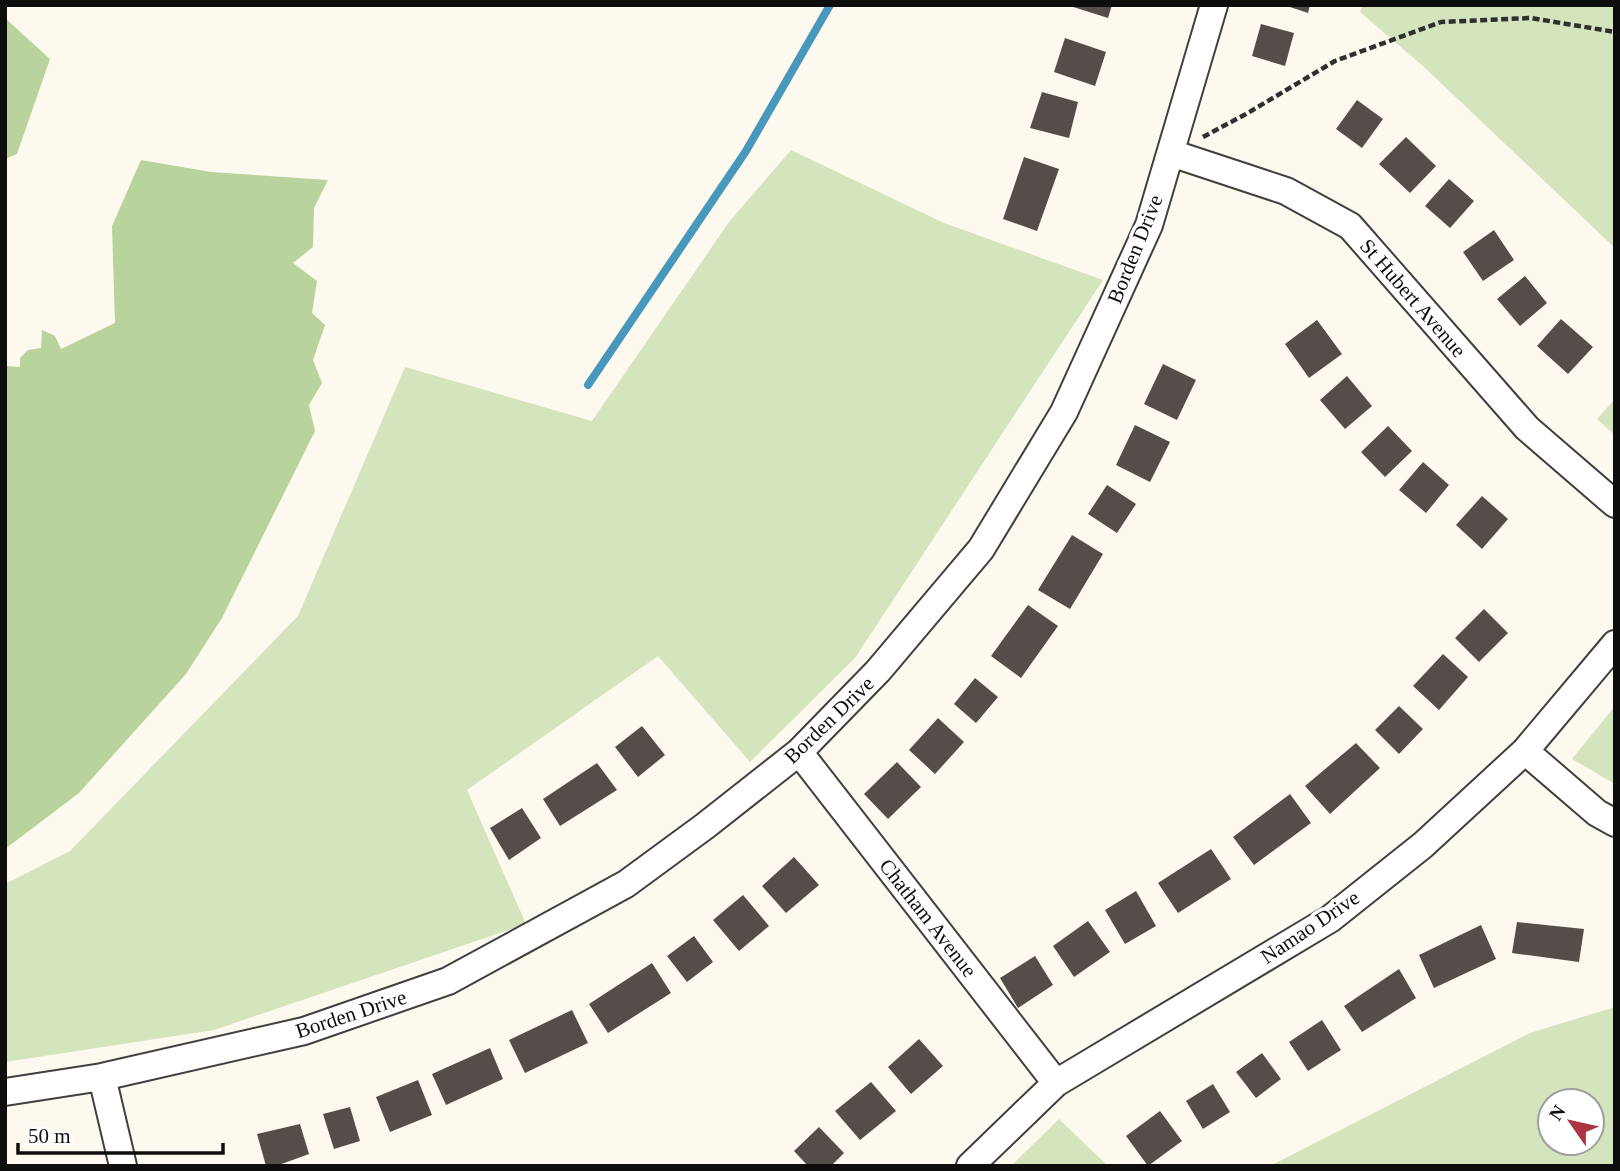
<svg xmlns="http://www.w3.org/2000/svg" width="1620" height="1171" viewBox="0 0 1620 1171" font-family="'Times New Roman',serif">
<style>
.green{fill:#d4e4bc;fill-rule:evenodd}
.forest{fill:#b9d39d}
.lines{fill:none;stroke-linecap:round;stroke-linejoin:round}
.stream{stroke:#4898be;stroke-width:8}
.building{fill:#544d4a}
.street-casing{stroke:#404040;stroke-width:30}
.path{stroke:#2f2f2f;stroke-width:4.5;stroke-dasharray:7 3.5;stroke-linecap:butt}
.street{stroke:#fff;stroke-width:26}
.labels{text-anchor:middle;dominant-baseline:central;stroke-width:7;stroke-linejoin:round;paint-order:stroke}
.street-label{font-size:21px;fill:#0d0d0d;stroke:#fff}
</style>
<rect width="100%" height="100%" fill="#fdf9ee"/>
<path class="green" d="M1363,5H1615V248L1424,67L1360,12Z
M791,150L944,223L1103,280L855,658L750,762L658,656L467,790L526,924L214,1030L5,1062V884L70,851L298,616L405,367L592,421L729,222Z
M1615,399V435L1597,419Z
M1615,706V784L1572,759Z
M1615,1007V1166H1270L1530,1033ZM1592,1101V1143H1550V1101Z
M1059,1119L1108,1166H1011Z"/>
<path class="forest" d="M5,18L50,59L17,154L5,159Z
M141,160L211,172L328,180L314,208L313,247L293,263L317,281L312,313L325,325L313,360L322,383L309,405L315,431L222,618L186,674L79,793L5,849V366L20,367V358L28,350L41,348L42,330L55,336L61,349L115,323L112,226Z"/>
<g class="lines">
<path class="stream" d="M588,385L746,151L830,5"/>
</g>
<path class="building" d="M1067,5H1112L1108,18Z
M1284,5H1310L1308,13Z
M1261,24L1294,33L1285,66L1252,56Z
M1065,38L1106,52L1095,86L1054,72Z
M1042,92L1078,102L1069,138L1030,128Z
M1357,100L1383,119L1362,148L1336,129Z
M1406,137L1436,166L1410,193L1379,164Z
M1024,157L1059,169L1037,231L1003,219Z
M1449,179L1474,201L1450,228L1425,206Z
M1494,230L1514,260L1483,281L1463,252Z
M1525,276L1547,303L1520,326L1497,299Z
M1561,319L1593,347L1568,374L1537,346Z
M1317,320L1342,354L1309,378L1285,344Z
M1163,364L1196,380L1177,420L1144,404Z
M1347,376L1372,406L1345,429L1320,400Z
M1135,425L1170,442L1150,482L1116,465Z
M1388,426L1412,451L1385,477L1361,452Z
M1423,462L1449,485L1426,513L1399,490Z
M1107,485L1136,504L1117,533L1088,514Z
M1482,496L1508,519L1482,549L1456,525Z
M1072,535L1103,554L1070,609L1038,590Z
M1028,605L1058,626L1021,678L991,656Z
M1484,609L1508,633L1479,662L1455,638Z
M1443,654L1468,677L1439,710L1413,686Z
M975,678L998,697L976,723L954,704Z
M1399,706L1423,729L1399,754L1375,730Z
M938,718L964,742L935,774L909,750Z
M642,726L665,755L638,777L615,747Z
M1356,743L1380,768L1330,814L1305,786Z
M897,762L921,787L888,819L864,794Z
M597,763L617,790L560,826L543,799Z
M1290,794L1311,823L1254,865L1233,837Z
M522,808L541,838L509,860L490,828Z
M1211,849L1231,879L1178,913L1158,883Z
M794,857L819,885L786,913L762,886Z
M1136,891L1156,926L1125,944L1105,910Z
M743,895L769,926L739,951L713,920Z
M1088,921L1110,952L1074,977L1053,946Z
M1517,922L1584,929L1579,962L1512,953Z
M1481,925L1496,959L1434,988L1419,955Z
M694,936L713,962L687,982L667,956Z
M1035,956L1053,985L1018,1008L1000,978Z
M652,963L671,993L608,1033L589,1004Z
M1399,969L1416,998L1362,1032L1344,1006Z
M572,1010L588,1043L525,1073L509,1040Z
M1322,1020L1341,1050L1308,1071L1289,1042Z
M919,1039L943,1066L911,1094L888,1067Z
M490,1048L503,1079L446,1105L432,1074Z
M1262,1053L1281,1079L1256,1098L1236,1072Z
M418,1080L432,1115L390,1132L376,1097Z
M871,1082L896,1111L860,1140L835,1111Z
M1213,1084L1230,1112L1203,1129L1186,1101Z
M350,1107L360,1141L334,1149L323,1114Z
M1160,1111L1182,1141L1148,1166L1126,1136Z
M300,1124L309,1154L276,1166H266L257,1134Z
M819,1127L844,1153L831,1166H808L794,1151Z"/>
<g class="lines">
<g class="street-casing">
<path id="street" d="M1171,153L1286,191L1350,226L1527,428L1615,504
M1525,751L1597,813L1615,823
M799,752L1056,1083
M102,1077L123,1166
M5,1092L102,1077L304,1031L448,981L626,884L705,826L799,752L878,671L981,549L1064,412L1149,225L1214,5
M970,1166L1056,1083L1330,919L1423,845L1525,751L1615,644"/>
</g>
<path class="path" d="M1203,137L1246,114L1335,61L1441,22L1531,18L1615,32"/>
<use href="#street" class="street"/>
</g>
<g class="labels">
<g class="street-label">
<text transform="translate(1135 249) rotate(-68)">Borden Drive</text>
<text transform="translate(1413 298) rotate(49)">St Hubert Avenue</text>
<text transform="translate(829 720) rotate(-44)">Borden Drive</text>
<text transform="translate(928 918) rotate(52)">Chatham Avenue</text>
<text transform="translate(1310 927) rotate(-34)">Namao Drive</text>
<text transform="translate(351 1014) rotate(-18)">Borden Drive</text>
</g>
</g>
<rect width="1620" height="1171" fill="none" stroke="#0d0d0d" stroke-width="14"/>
<g transform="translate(1571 1122) rotate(304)"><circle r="33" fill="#ffffff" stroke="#9e9e9e" stroke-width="2"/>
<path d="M0-5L12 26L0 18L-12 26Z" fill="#ad3443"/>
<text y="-10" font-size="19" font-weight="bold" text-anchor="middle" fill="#0d0d0d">N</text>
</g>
<path d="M18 1143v10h205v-10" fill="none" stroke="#0d0d0d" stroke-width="3.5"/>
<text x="28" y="1143" font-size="21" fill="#0d0d0d" stroke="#ffffff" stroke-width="5" paint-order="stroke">50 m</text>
</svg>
